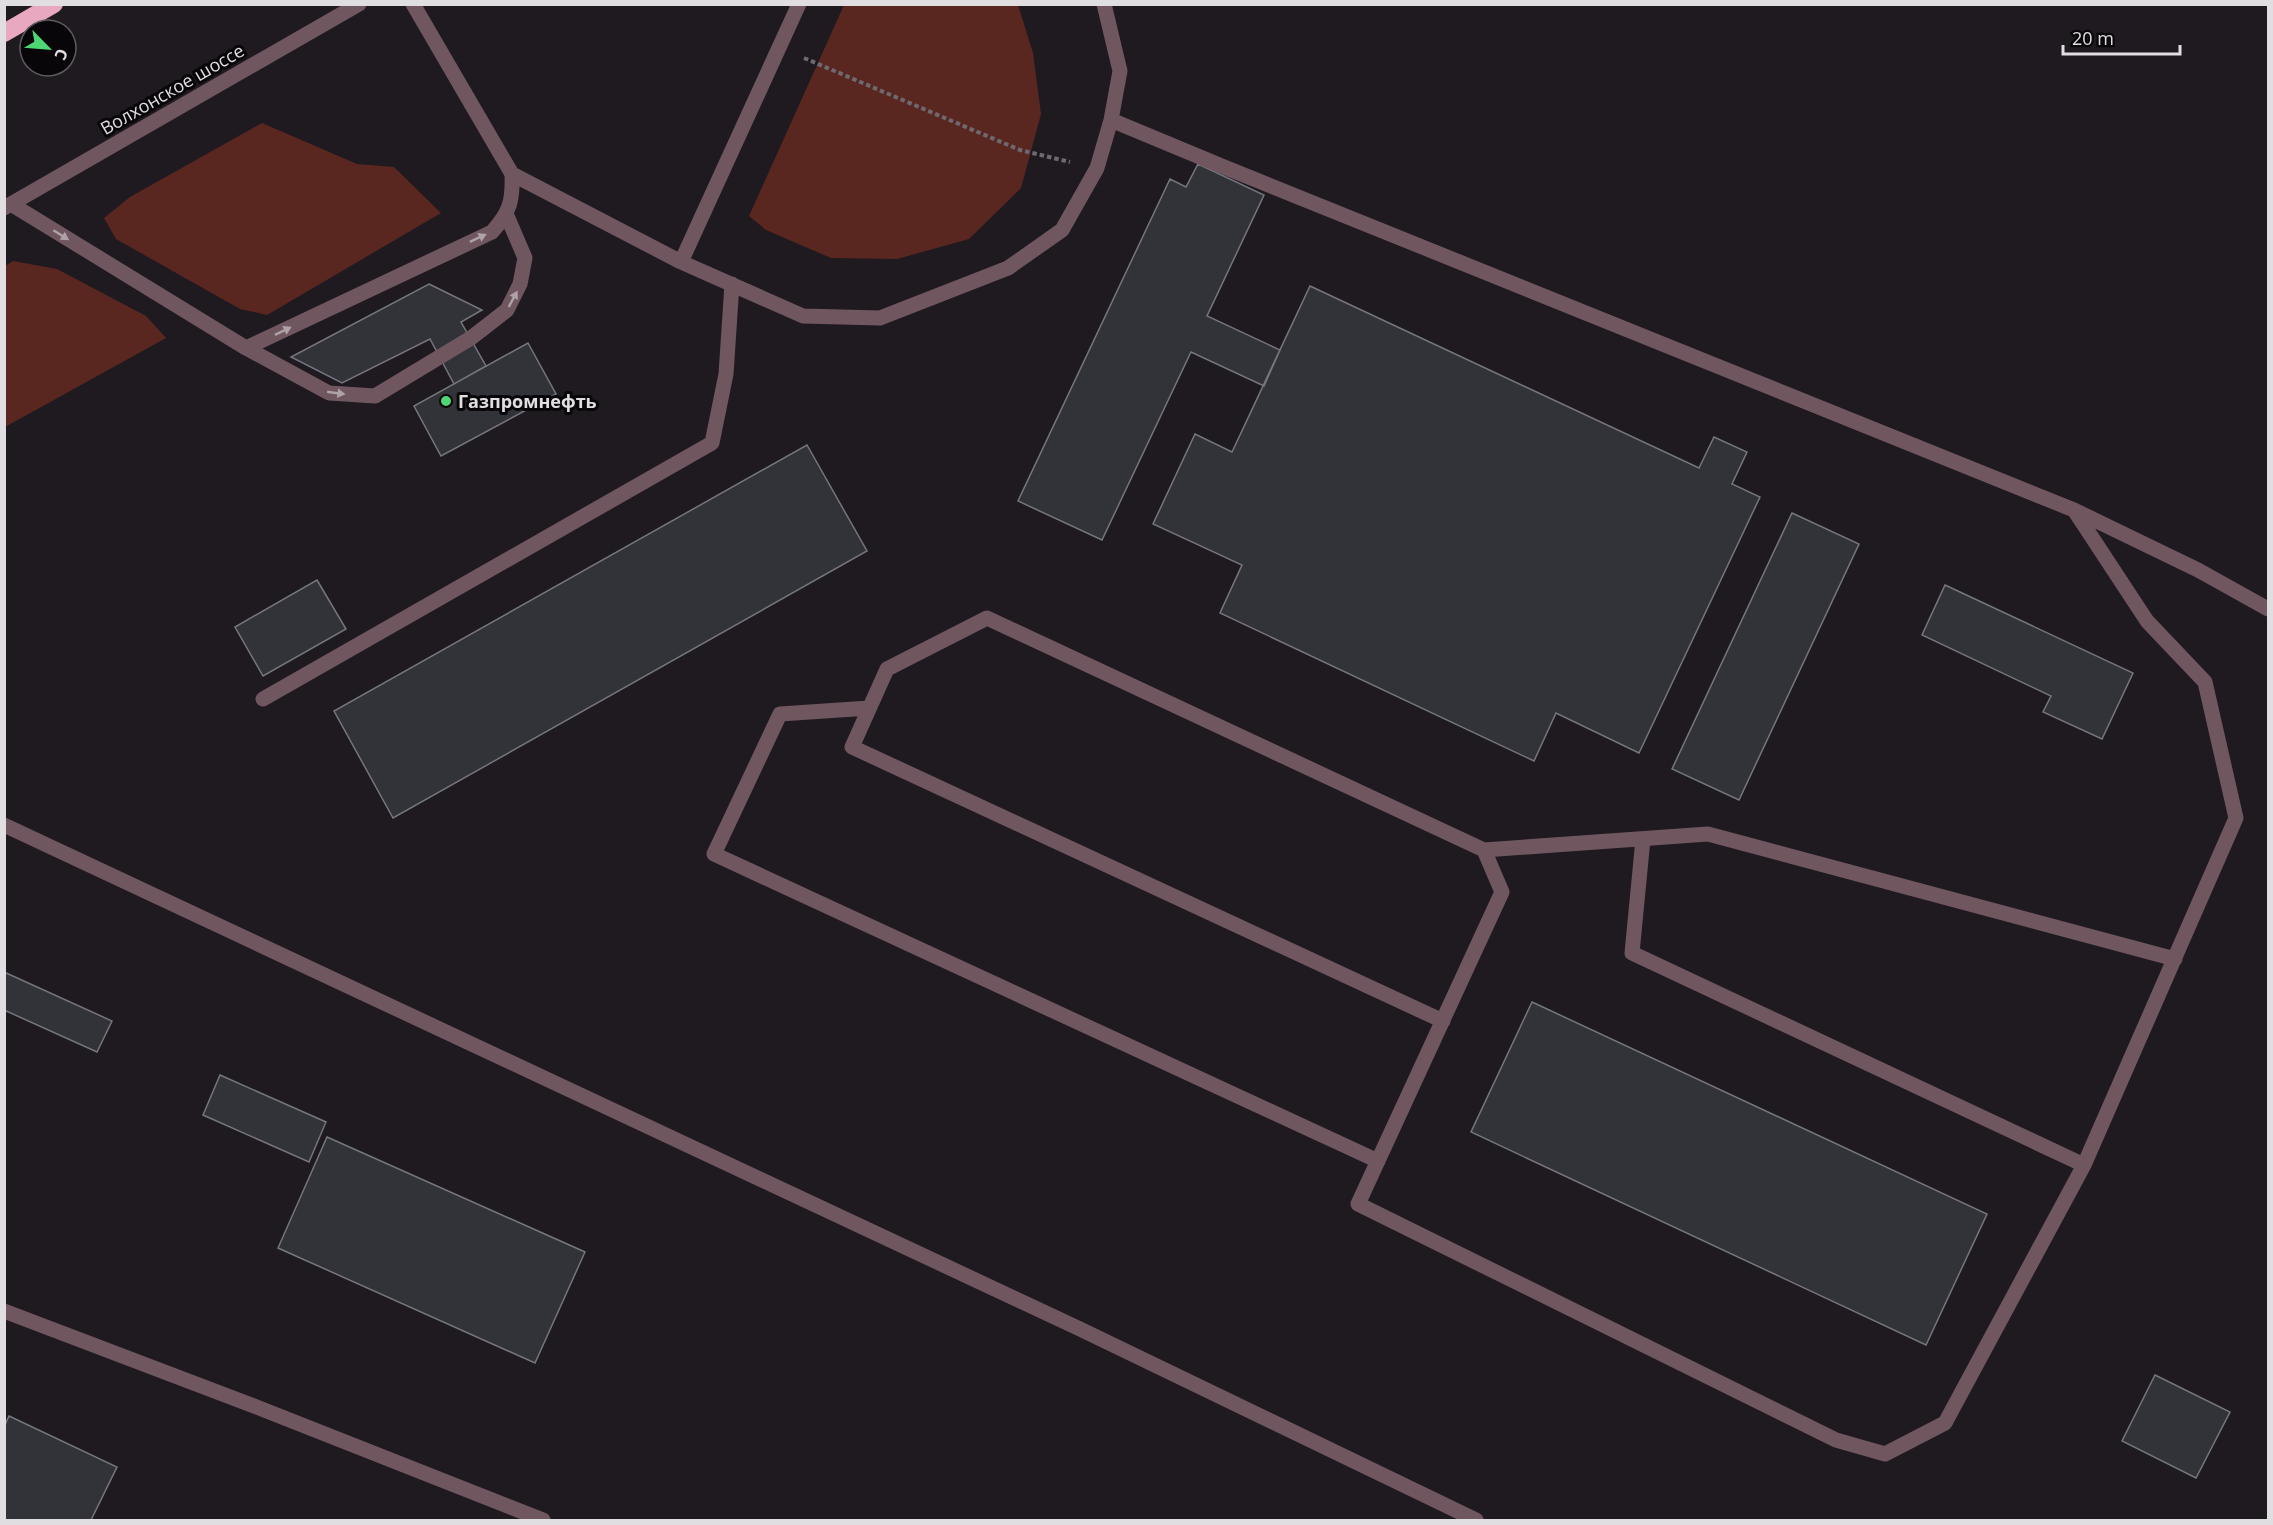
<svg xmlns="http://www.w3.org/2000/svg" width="2273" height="1525" viewBox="0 0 2273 1525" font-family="'Open Sans',sans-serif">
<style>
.green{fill:#592720}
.building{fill:#323239;stroke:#76767e;stroke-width:1.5}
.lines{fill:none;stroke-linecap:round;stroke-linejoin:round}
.path{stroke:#6d696e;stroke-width:4;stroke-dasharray:4.5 3;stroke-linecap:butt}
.lane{stroke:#70565f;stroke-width:15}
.street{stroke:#70565f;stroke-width:15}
.highway{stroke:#e8a8bf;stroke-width:18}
.oneway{fill:#aea1a7}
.poi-dot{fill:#4ed675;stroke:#080608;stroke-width:2}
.labels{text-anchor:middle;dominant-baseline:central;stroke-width:6;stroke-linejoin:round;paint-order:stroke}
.street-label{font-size:18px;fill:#e1dee2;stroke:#080608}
.poi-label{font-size:18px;font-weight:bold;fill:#e1dee2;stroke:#080608;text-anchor:start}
</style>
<rect width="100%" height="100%" fill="#1f1a20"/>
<path class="green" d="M844,5H1018L1033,53L1041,114L1021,188L969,239L897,259L831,258L766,230L749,216Z
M262,123L357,164L394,167L441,213L267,315L240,309L116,239L104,218L130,197Z
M13,261L57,269L146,316L166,338L5,427V266Z"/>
<path class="building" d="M1198,164L1264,195L1207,316L1280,350L1264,386L1191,352L1102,540L1018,501L1170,179L1186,187Z
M429,284L482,310L461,322L486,366L454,384L430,339L342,383L291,357Z
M1310,286L1699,468L1714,437L1747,452L1732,484L1760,497L1639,753L1556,713L1534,761L1220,613L1242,565L1153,524L1195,434L1232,452Z
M528,343L556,394L441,456L414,406Z
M807,445L867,551L393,818L334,711Z
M1792,513L1859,544L1739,800L1672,769Z
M317,580L346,629L263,676L235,627Z
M1945,585L2133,673L2102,739L2043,712L2051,696L1922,635Z
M4,972L112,1021L97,1052L4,1010Z
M1532,1002L1987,1214L1926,1345L1471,1132Z
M220,1075L326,1122L309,1162L203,1115Z
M327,1137L585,1252L535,1363L278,1248Z
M2155,1375L2230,1412L2196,1478L2122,1441Z
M9,1416L117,1467L91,1520H4V1427Z"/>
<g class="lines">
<path class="path" d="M804,58L1020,150L1070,162"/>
<path class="lane" d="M413,4L512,174L681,262L803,316L880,318L1008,268L1062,230L1097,168L1111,120L1120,71L1104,4
M1111,120L1224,167L2074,510L2198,570L2268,609
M11,204L246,348L492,232C510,212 513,201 512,174
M681,262L799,4
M246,348L329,393L375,396L471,338L507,310L520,284L525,258L507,216
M263,699L712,443L726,374L732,284
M869,708L780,714L714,854L1378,1161
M1643,839L1632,953L2084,1165
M1484,850L1502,892L1358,1204L1836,1440L1885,1454L1945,1423L2084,1165L2236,818L2205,682L2147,621L2074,510
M1443,1021L852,747L887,669L987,618L1484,850L1708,834L2175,959
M4,1311L254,1406L543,1520"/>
<path class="street" d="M4,208L359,4
M4,825L1080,1329L1476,1520"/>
<path class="highway" d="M4,33L54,4"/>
</g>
<defs><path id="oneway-solid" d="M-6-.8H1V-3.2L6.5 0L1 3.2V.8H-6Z" transform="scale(1.5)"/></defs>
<g class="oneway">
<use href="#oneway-solid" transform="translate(61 235) rotate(32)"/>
<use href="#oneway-solid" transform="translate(478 238) rotate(-25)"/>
<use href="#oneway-solid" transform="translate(513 299) rotate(-62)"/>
<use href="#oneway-solid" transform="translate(283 331) rotate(-26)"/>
<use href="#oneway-solid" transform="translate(336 393) rotate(8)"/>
</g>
<circle class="poi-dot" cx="446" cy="401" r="6"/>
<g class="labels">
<g class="street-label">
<text transform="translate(172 89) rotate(-30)">Волхонское шоссе</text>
</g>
<g class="poi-label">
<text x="458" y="401">Газпромнефть</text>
</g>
</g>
<rect width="2273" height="1525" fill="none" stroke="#e1dee2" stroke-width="12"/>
<g transform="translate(48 48) rotate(115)"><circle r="28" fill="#080608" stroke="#5f5c5f" stroke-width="1.5"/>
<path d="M0-4.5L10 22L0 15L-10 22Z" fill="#4ed675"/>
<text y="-9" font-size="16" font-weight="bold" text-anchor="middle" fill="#e1dee2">С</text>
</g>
<path d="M2063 45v9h117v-9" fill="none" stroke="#e1dee2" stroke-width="3"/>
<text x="2072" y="45" font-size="18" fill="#e1dee2" stroke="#080608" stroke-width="4.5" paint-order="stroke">20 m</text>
</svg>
